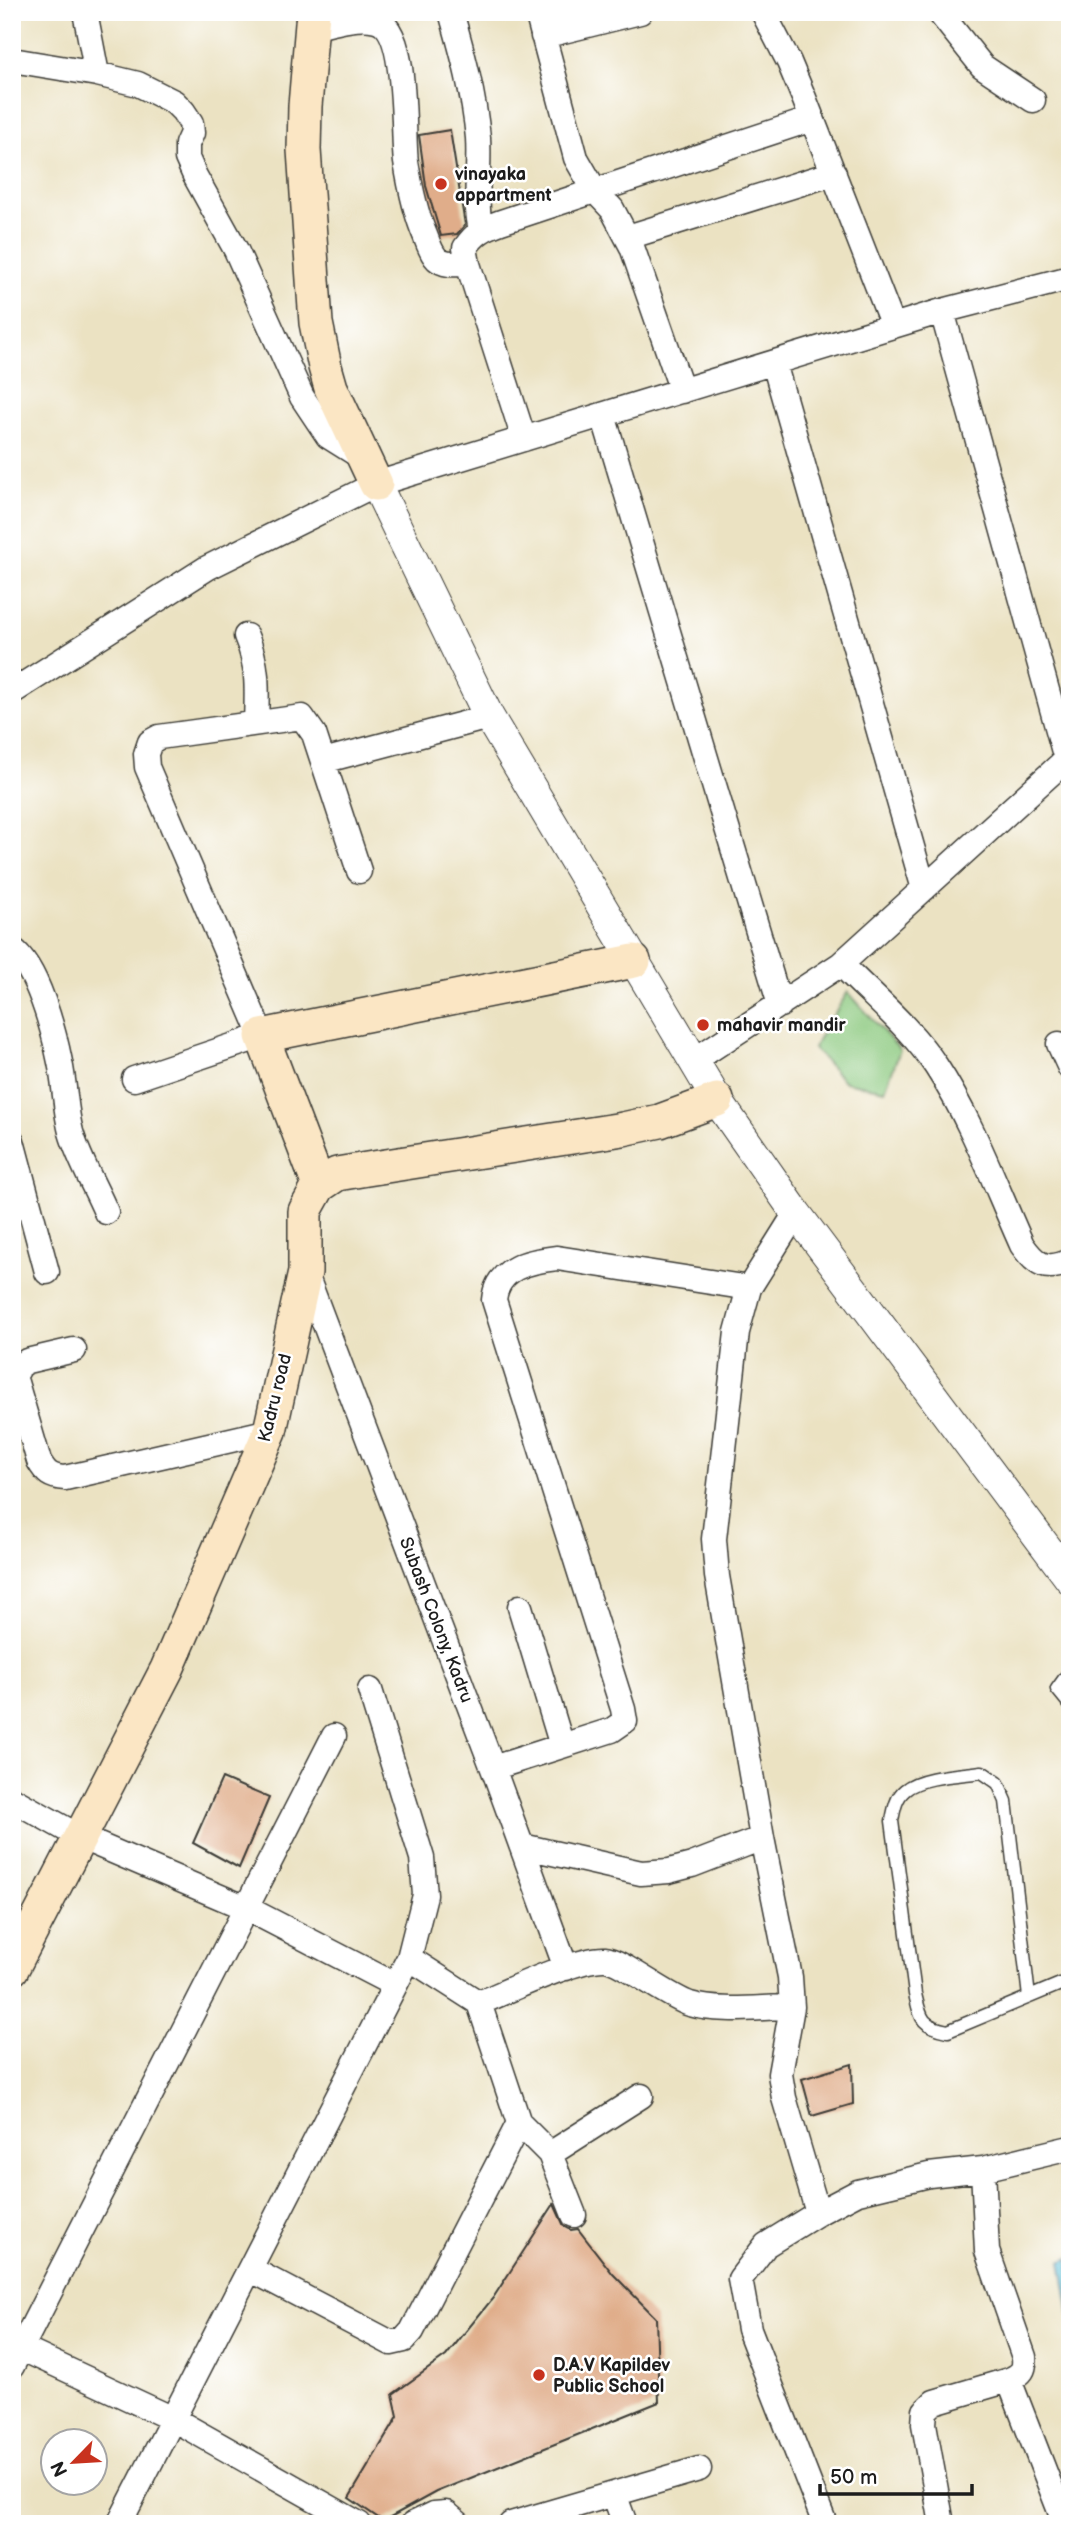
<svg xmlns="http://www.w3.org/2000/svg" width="1082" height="2536" viewBox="0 0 1082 2536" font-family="'Balsamiq Sans',sans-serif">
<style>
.green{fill:#8cc97f;stroke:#54724e;stroke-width:2}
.water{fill:#5abfd8;stroke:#3b6e7a;stroke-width:2}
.building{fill:#e0ad8a}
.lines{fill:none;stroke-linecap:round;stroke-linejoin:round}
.service-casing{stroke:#3b3a35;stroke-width:15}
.minor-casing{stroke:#3b3a35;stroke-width:27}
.tertiary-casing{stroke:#3b3a35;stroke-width:32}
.secondary-casing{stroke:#3b3a35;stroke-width:36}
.service{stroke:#fff;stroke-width:12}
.minor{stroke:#fff;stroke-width:24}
.tertiary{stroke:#fff;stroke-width:30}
.secondary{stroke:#fbe6c4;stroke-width:33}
.poi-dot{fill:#c8321e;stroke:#fff;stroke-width:2.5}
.labels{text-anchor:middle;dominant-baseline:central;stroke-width:5;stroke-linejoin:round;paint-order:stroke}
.poi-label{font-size:18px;font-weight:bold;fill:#1c1c1c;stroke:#fff;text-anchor:start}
.street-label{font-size:18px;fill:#1c1c1c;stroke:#fff}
</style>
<rect width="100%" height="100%" fill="#fff"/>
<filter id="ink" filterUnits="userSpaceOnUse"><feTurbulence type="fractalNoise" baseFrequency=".0143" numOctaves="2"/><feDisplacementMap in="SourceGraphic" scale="14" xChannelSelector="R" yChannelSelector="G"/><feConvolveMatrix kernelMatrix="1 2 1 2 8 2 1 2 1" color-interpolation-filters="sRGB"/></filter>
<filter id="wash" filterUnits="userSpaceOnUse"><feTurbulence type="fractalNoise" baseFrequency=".00686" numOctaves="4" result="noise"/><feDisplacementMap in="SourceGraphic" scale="28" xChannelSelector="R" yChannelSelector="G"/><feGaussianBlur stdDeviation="1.57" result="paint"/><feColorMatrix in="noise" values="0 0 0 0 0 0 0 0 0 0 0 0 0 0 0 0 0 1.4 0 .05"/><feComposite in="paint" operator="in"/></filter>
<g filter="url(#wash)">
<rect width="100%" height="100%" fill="#ebe2c2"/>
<path class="green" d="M848,992L900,1050L885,1090L845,1082L813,1048Z"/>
<path class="water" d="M1070,2257V2315L1061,2261Z"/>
<g id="blocks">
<path class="building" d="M450,130L465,225L457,234L441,236L426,186L419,135Z
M222,1778L269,1798L239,1868L193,1843Z
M852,2064L853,2104L812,2116L802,2079Z
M554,2204L564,2226L571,2230L578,2229L613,2274L656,2318L659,2402L436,2492L383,2521L349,2498L398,2416L393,2394L446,2356L493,2298Z"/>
</g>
</g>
<g filter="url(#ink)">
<use href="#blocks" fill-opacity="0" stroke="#3b3a35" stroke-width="2"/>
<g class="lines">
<g class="service-casing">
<path id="service" d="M1070,1671L1057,1689L1070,1705
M1029,1997L1006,1801L998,1783L982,1772C961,1775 921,1776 905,1790C896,1797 894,1810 892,1821L915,1994C921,2019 921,2026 948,2031L1070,1980"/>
</g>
<g class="minor-casing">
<path id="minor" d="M85,12L97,74
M451,12C463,54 474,95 478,138C480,168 474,201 481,230
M537,12L576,158L595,191L612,209L632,247L682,391
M763,12L789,62L804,98L893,326
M939,12L982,66L1033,100
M312,28C330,24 357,15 376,20C409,28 402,134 406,162C410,186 415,212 425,235C428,243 431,253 437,259C445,266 457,264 468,264
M543,36L640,12
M12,60L97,74L138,84L174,102L183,111L191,123L192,133L187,144V158L195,176L236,250L302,397L328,436L363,458
M628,237L834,173
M942,311L1066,759
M774,363L924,889
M603,415L780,1005
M524,439L468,264L465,248C475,233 484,228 501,222L812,119
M246,636C259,666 257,692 256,723
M12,692L207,568L376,484L942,311L1070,278
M323,761L489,717
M12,949C37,966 54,1032 60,1062C65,1085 65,1109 71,1132C79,1160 95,1186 106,1212
M841,964C872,996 911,1028 936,1066C972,1121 995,1185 1022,1245C1036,1265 1046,1272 1070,1261
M1059,1044L1070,1068
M693,1061L841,964L1070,756
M134,1079L262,1036L147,767L146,754L150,742L159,737L302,717L314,734L359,871
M12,1141L47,1272
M796,1213L749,1288L737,1332L714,1539L717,1576L762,1838L790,1977L792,2007L780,2074L784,2098L818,2213
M305,1272L497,1779L566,1968
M74,1350L27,1361L20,1366L16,1373L15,1379L39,1461C46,1473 50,1477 65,1478L270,1431
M520,1607L562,1746
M370,1690L422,1858L425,1895L409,1958
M493,1768L612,1730L625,1721L623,1709L494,1300C497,1267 530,1261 557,1258L749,1288
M12,1799L80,1837L246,1908L395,1985
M522,1846L641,1873L669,1871L692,1865L762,1838
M479,2003C508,1991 577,1958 605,1959C621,1960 668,1997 690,2004C721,2013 760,2007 792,2007
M550,2154L641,2096
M250,2269L391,2343L404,2340L412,2331L519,2123
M12,2344L173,2419L359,2524
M12,2366L334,1736
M1009,2380L1065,2524
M614,2494L625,2524
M119,2524L409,1958L479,2003L519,2123L550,2154L574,2215
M413,2524L434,2514L446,2513L459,2524
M511,2524L699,2469
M825,2524L749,2329L740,2279L766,2245L818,2213L858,2192L929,2175L983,2169L1070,2148
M942,2524L924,2424L925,2411L934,2402L1009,2380C1022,2374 1025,2370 1024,2357L987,2251L983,2169"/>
</g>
<g class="tertiary-casing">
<path id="tertiary" d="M376,484L489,717L717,1100L796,1213L1070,1579"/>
</g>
<g class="secondary-casing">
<path id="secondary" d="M313,12L305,106L304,150L316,323L325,367L331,388L376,484
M319,1186L262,1036L634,961
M12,1969L167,1669L270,1431L305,1272V1211L319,1186L337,1174L367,1169L623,1129L660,1121L717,1100"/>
</g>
<use href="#service" class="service"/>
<use href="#minor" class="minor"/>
<use href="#tertiary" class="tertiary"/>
<use href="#secondary" class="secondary"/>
</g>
</g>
<g class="poi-dot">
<circle cx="441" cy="184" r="7"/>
<circle cx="703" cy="1025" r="7"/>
<circle cx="539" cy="2375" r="7"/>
</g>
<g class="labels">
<g class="poi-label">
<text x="455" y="174">vinayaka<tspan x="455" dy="21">appartment</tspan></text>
<text x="717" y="1025">mahavir mandir</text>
<text x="553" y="2365">D.A.V Kapildev<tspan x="553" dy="21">Public School</tspan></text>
</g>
<g class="street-label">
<text transform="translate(275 1398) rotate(-76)">Kadru road</text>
<text transform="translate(436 1620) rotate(69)">Subash Colony, Kadru</text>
</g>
</g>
<rect width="1082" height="2536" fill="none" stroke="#fff" stroke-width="42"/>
<g transform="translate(74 2462) rotate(245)"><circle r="33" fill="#ffffff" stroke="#a4a4a4" stroke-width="2"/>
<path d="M0-5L12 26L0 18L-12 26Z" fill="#c8321e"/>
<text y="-10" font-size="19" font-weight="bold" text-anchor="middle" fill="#1c1c1c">N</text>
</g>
<path d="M820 2484v10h152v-10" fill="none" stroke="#1c1c1c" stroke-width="3.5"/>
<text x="830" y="2484" font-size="21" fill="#1c1c1c" stroke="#ffffff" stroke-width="5" paint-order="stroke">50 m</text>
</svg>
